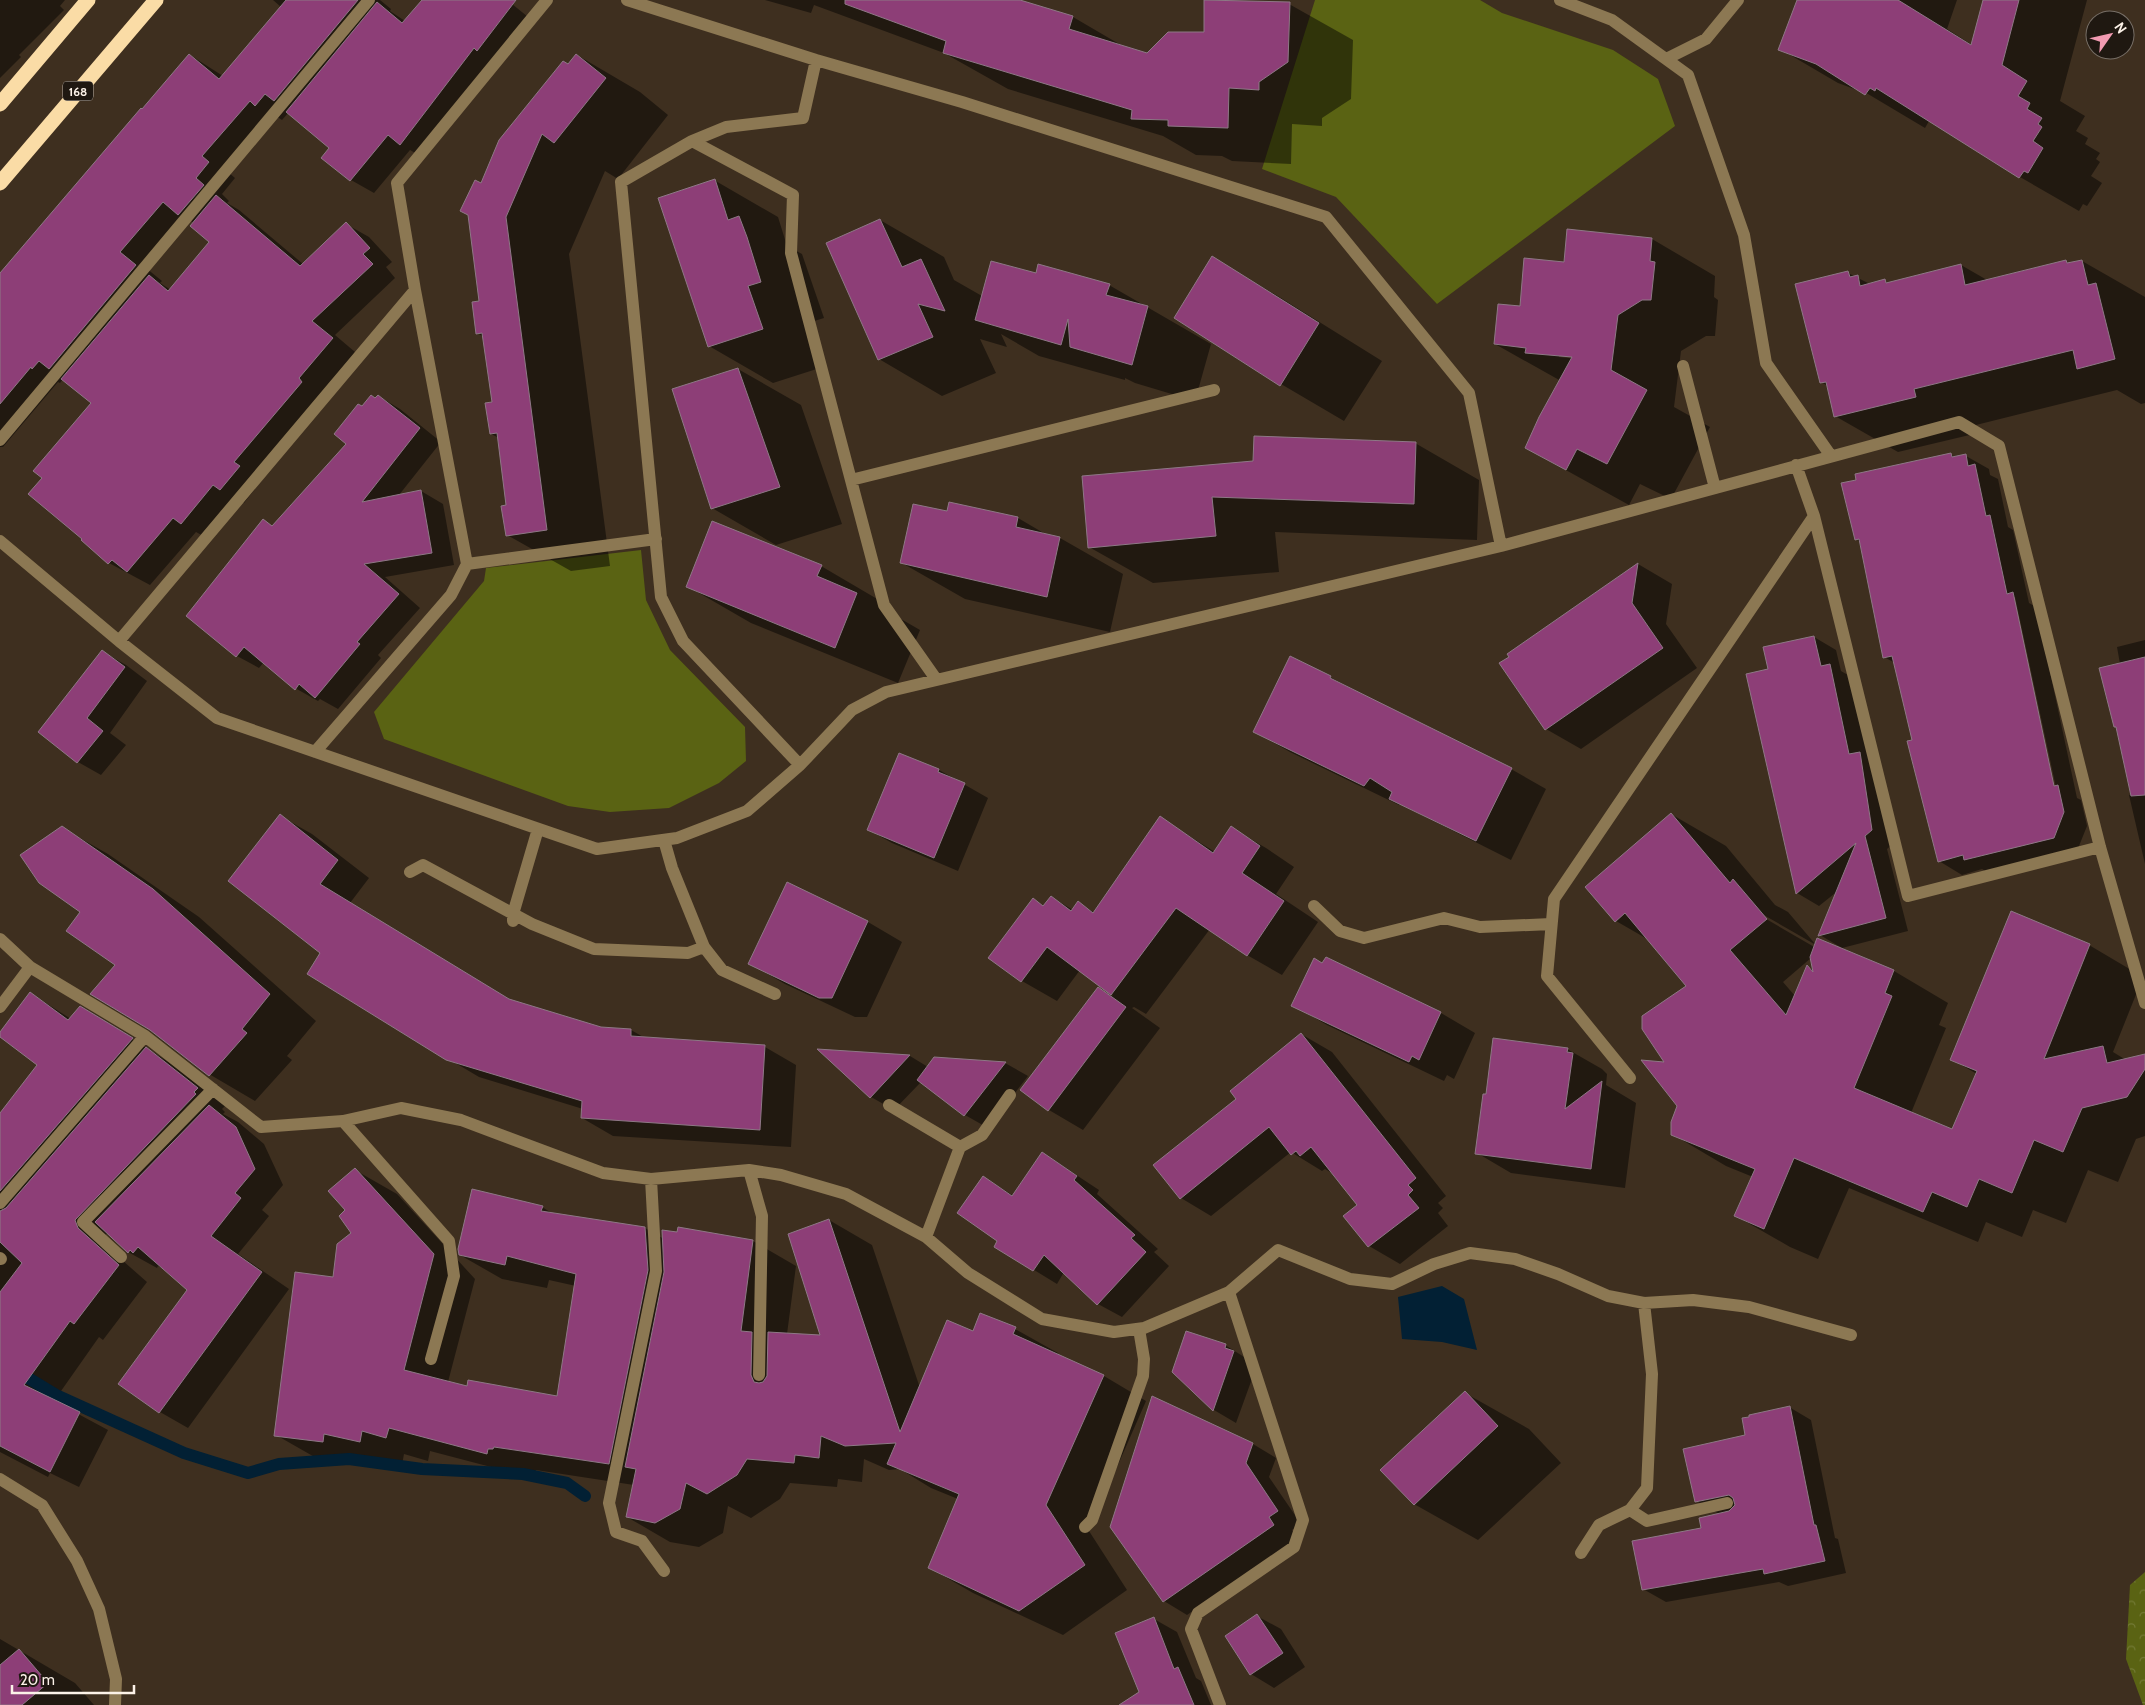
<svg xmlns="http://www.w3.org/2000/svg" width="2145" height="1705" viewBox="0 0 2145 1705" font-family="Cabin,sans-serif">
<style>
.forest{fill:url(#forest-crowns)}
.park{fill:#5a6313}
.water{fill:#022034}
.shadow{fill:#0007;fill-rule:evenodd}
.lines{fill:none;stroke-linecap:round;stroke-linejoin:round}
.stream{stroke:#022034;stroke-width:12}
.building{fill:#8d3e77;stroke:#8e7886}
.minor{stroke:#8c7853;stroke-width:12}
.highway{stroke:#fadca6;stroke-width:15}
.labels{text-anchor:middle;dominant-baseline:central;stroke-width:4;stroke-linejoin:round;paint-order:stroke}
.shield{fill:#1f1811;stroke:#bab1a8;stroke-width:1}
.shield-label{font-size:12px;font-weight:bold;fill:#fcf2e8}
</style>
<defs>
<pattern id="forest-crowns" width="20" height="18" patternUnits="userSpaceOnUse" patternTransform="scale(1.25)"><rect width="20" height="18" fill="#5a6313"/><path d="M2 6a3 3 0 1 1 6 0M12 15a3 3 0 1 1 6 0" fill="none" stroke="#737a35"/></pattern>
</defs>
<rect width="100%" height="100%" fill="#3e2f1f"/>
<path class="forest" d="M2145,1572V1705H2143L2126,1659L2130,1585Z"/>
<path class="park" d="M1315,0H1480L1502,13L1613,50L1658,79L1675,126L1437,304L1336,197L1262,169Z
M641,550L646,600L670,650L745,727L746,761L719,783L669,808L610,812L568,806L384,739L374,712L484,581L486,568Z"/>
<path class="water" d="M1442,1286L1464,1299L1477,1350L1442,1342L1402,1339L1398,1297Z"/>
<path class="shadow" d="M0,0H65L60,6L64,10L19,55L21,57L0,78Z
M273,0H380L391,9L390,11L405,21L422,0H507L533,21L424,158L410,150L374,193L351,180L331,148L289,112L282,120L276,116L228,172L235,178L222,194L229,201L227,203L239,210L303,264L346,224L369,237L392,262L386,267L395,278L335,335L355,352L262,480L244,503L236,498L205,537L196,532L150,585L109,563L82,540L84,539L44,478L93,402L63,379L60,383L58,382L3,447H0V274L190,55L223,76L281,7ZM188,219L194,223L211,242L171,290L160,283L162,281L146,268Z
M765,0H1015L1073,17L1126,48L1148,54L1289,4L1353,40L1351,99L1322,118V126L1292,124L1291,164L1232,161L1222,156L1196,155L1163,136L1008,89L944,53L814,5L811,13Z
M1798,0H1957L1947,29L1972,45L1984,0H2087L2060,101L2085,116L2076,131L2088,138L2085,144L2100,153L2096,159L2100,162L2091,176L2102,183L2087,206L2083,204L2079,211L2020,177L1935,123L1929,121L1925,128L1868,94L1838,83L1780,49Z
M577,55L640,92L668,115L618,179L605,171L569,254L610,566L571,571L507,535L508,506L499,438L491,434L493,403L484,337L477,333L481,302V185Z
M714,180L778,217L787,246L802,254L824,318L811,322L826,366L773,383L709,346Z
M880,220L944,257L954,280L982,296L1036,275L1109,285L1211,344L1195,401L1135,383L1125,378V380L1039,356L1001,334L1007,347L980,339L996,373L942,396L879,359Z
M1568,230L1652,239L1715,276L1714,297L1718,300L1715,336H1706L1681,351L1674,407L1710,427L1671,499L1640,484L1629,505L1526,448L1561,381L1495,344L1521,308L1565,263ZM1559,355L1579,357L1578,359L1559,357Z
M1212,258L1276,295L1382,361L1344,421L1281,384Z
M2066,261L2070,264L2082,261L2145,297V403L2141,404L2117,390L1976,425L1978,433L1898,452L1835,416L1828,386L1821,382L1848,273L1870,284L1884,281L1889,283L1961,265L1987,280Z
M738,369L801,405L842,524L776,545L712,508Z
M378,396L400,409L441,442L399,495L421,491L443,504L454,565L385,577L420,608L378,655L381,658L338,709L320,699L318,701L295,688L264,662L259,668L237,656L188,616L263,521L273,527L348,444L362,407Z
M1415,443L1479,480L1477,540L1275,532L1279,572L1153,583L1089,547L1254,463Z
M1951,454L1956,458L1966,456L1989,469L1990,475L1998,479L2008,527L2013,530L2029,603L2036,607L2077,798L2081,800L2087,826L2077,851L1989,873L1982,869L1962,875L1939,861L1914,741L1895,663L1884,657L1860,542L1856,539ZM2012,597H2015L2057,792H2054Z
M950,503L1018,518L1047,535L1060,538L1123,574L1110,632L965,599L902,563L948,513Z
M1638,564L1672,584L1666,624L1697,668L1581,749L1546,729L1501,664L1511,657L1509,654Z
M821,566L884,603L882,608L920,630L898,683L751,623L687,586Z
M1814,637L1836,650L1841,671L1853,678L1894,843L1887,849L1908,931L1842,948L1820,935L1839,890L1819,906L1797,893L1747,675L1770,670Z
M2145,640V864L2129,795L2132,794L2120,664L2117,647Z
M103,652L126,665L147,681L110,733L126,745L101,775L78,762L40,732Z
M1330,677L1364,696L1511,769L1546,789L1511,860L1400,804L1399,805L1290,752L1255,732Z
M939,770L988,798L958,871L892,843L869,830Z
M1671,814L1726,846L1775,905L1788,912L1816,945L1818,940L1894,971L1948,1003L1939,1025L1946,1028L1911,1113L1953,1130L1977,1074L1951,1059L2089,945L2143,977L2113,1052L2126,1060L2145,1056V1136L2136,1139L2118,1182L2088,1170L2066,1223L2033,1210L2022,1237L1986,1222L1978,1242L1849,1188L1818,1259L1790,1247L1736,1216L1753,1177L1726,1166L1672,1134L1679,1106L1667,1063L1688,987L1649,940L1616,921ZM1762,914L1816,945V948L1761,916ZM1811,958L1814,970L1807,967L1795,996L1783,982Z
M280,816L312,834L369,878L350,903L512,1001L601,1029L631,1030L645,1038L765,1047L796,1065L791,1147L613,1136L582,1118L583,1109L479,1077L447,1058L322,953Z
M1160,818L1215,852L1231,828L1266,848L1294,867L1276,894L1318,922L1282,975L1247,955L1210,929L1146,1014L1134,1007L1132,1008L1160,1028L1083,1130L1049,1110L1021,1090L1098,988L1112,996L1113,995L1080,970L1057,1001L1022,981L990,957L1033,899L1044,906L1051,897L1073,910L1078,903L1095,913Z
M62,828L108,854L199,917L316,1021L287,1056L292,1060L255,1101L209,1074L117,964L81,912Z
M788,884L868,922L902,942L867,1017H855L785,984L750,964Z
M1326,958L1441,1013L1475,1033L1454,1079L1447,1075L1444,1081L1327,1025L1293,1005Z
M30,993L71,1019L109,1025L175,1066L226,1105L222,1109L225,1112L223,1114L238,1122L264,1144L283,1185L262,1210L269,1216L238,1254L289,1289L188,1428L160,1412L189,1289L162,1268L158,1266L157,1268L128,1252L108,1232L104,1237L106,1246L147,1282L103,1340L99,1337L54,1401L108,1430L79,1487L50,1473L48,1477L0,1452V1115L39,1065L0,1034Z
M1301,1034L1332,1052L1446,1196L1438,1203L1443,1208L1438,1213L1448,1226L1400,1264L1369,1246L1345,1216L1359,1205L1332,1173L1325,1169L1322,1171L1291,1152L1211,1216L1181,1198L1238,1099Z
M1567,1049L1602,1069L1607,1074L1606,1085L1636,1103L1625,1188L1511,1173L1477,1153L1487,1095Z
M820,1050L910,1056L928,1067L1005,1063L1028,1076L988,1128L965,1115L921,1082L894,1110L871,1097Z
M1043,1153L1099,1190L1097,1194L1158,1249L1154,1252L1169,1266L1122,1317L1098,1304L1064,1272L1057,1284L995,1246L999,1241L984,1178L1014,1196Z
M355,1170L397,1194L475,1279L448,1382L468,1388L558,1398L576,1286L549,1280L547,1288L502,1279L460,1255L542,1207L555,1215L645,1228L664,1239L678,1234L679,1228L753,1241L796,1266L787,1334L822,1336L829,1220L872,1245L920,1388L974,1333L1015,1329L1058,1353L1057,1355L1104,1376L1146,1401L1089,1531L1127,1590L1063,1635L973,1593L930,1568L958,1499L931,1488L900,1469L889,1470L864,1459L862,1482L838,1479L837,1487L790,1483L780,1499L751,1518L728,1506L723,1533L699,1547L670,1542L627,1517L634,1485L536,1470L535,1472H530L529,1477L430,1451L428,1461L404,1454L402,1465L365,1457L364,1465L318,1459L276,1435L353,1233L347,1210Z
M1225,1345L1257,1365L1236,1423L1214,1410L1173,1372Z
M1465,1393L1529,1429L1561,1463L1478,1540L1414,1504Z
M1789,1407L1811,1420L1835,1538L1838,1539L1846,1573L1788,1586L1779,1582L1666,1602L1643,1589L1702,1529L1719,1514L1696,1501Z
M1248,1441L1276,1458L1269,1477L1301,1524L1292,1530L1297,1538L1187,1615L1164,1601Z
M1257,1616L1281,1629L1305,1667L1274,1688L1251,1674Z
M1154,1619L1177,1632L1196,1678L1201,1681L1211,1705H1146Z
M0,1639L75,1683L94,1705H0Z"/>
<g class="lines">
<path class="stream" d="M0,1361L56,1395L184,1453L248,1473L279,1464L349,1459L422,1469L523,1474L567,1483L585,1496"/>
</g>
<path class="building" d="M286,0H358L274,101L265,94L255,106L250,101L202,156L209,162L196,178L204,185L178,215L163,202L120,252L136,265L49,369L39,361L32,369L31,367L0,404V273L141,108L142,109L189,54L219,79Z
M422,0H516L477,51L474,48L400,145L388,135L350,181L321,158L329,148L286,112L377,2L402,23Z
M845,0H1020L1073,16L1069,29L1147,53L1168,32H1204V0L1290,2L1288,62L1259,82V90L1229,88L1228,128L1168,126V120L1131,119L1132,110L943,53L946,41L845,4Z
M1797,0H1898L1971,45L1983,0H2019L2002,65L2027,81L2018,96L2030,103L2027,109L2042,118L2038,124L2042,127L2033,141L2043,148L2028,173L2024,171L2019,178L1876,88L1875,91L1870,88L1865,95L1816,64L1778,50Z
M576,54L606,78L554,143L542,134L506,217L547,530L506,536L501,506L506,505L497,433L490,434L485,403L492,402L482,333L476,334L472,302L479,301L468,215L460,211L475,180L481,183L499,140L563,61L568,64Z
M715,179L728,220L739,216L747,237L761,282L748,286L763,329L708,347L658,198Z
M216,195L300,266L346,222L370,248L363,254L373,264L312,321L333,338L299,378L302,382L234,462L240,466L220,490L213,485L181,524L173,518L127,572L112,560L108,564L81,540L82,539L28,494L42,478L33,471L91,403L61,379L149,275L168,291L209,242L190,226Z
M880,219L902,267L921,259L945,311L918,304L933,337L878,360L826,243Z
M1567,229L1652,238L1650,261L1655,262L1651,300H1642L1618,315L1611,370L1647,390L1607,464L1577,449L1566,470L1525,448L1539,417L1572,357L1525,353L1526,348L1494,344L1498,304L1520,306L1524,258L1564,262Z
M1212,256L1319,323L1280,386L1174,318Z
M2066,260L2067,263L2082,260L2088,285L2096,283L2115,359L2077,369L2073,350L1914,389L1916,397L1834,417L1826,382L1820,383L1795,284L1848,271L1850,277L1858,275L1860,286L1885,279L1886,283L1961,264L1965,285Z
M991,261L1036,273L1038,264L1110,284L1106,295L1148,306L1132,365L1070,347L1068,319L1061,345L975,320Z
M738,368L780,487L711,509L672,389Z
M371,395L375,398L378,395L420,428L362,502L421,490L432,553L364,564L399,594L357,642L360,644L315,698L299,684L295,690L244,647L236,657L186,616L263,519L272,526L346,444L334,434L358,404L362,406Z
M1254,436L1416,442L1414,504L1212,497L1216,536L1088,548L1082,476L1253,461Z
M1951,453L1952,457L1966,454L1968,466L1975,464L1986,516L1990,515L2007,594L2013,592L2054,786L2058,785L2064,812L2054,838L1964,860L1963,855L1938,862L1907,741L1912,740L1892,656L1883,658L1859,539L1855,540L1841,483L1856,480L1855,474Z
M949,502L1018,517L1016,527L1060,537L1047,597L900,563L913,504L947,511Z
M712,521L822,565L817,576L857,593L835,648L686,587Z
M1638,563L1632,603L1663,648L1545,730L1499,663L1509,657L1507,654Z
M1814,636L1821,666L1830,664L1849,754L1860,752L1872,830L1865,836L1886,918L1818,936L1856,843L1796,894L1746,674L1768,669L1763,647Z
M102,650L125,667L87,718L103,731L77,763L38,732Z
M1290,656L1331,676L1330,678L1512,768L1476,841L1389,799L1392,792L1370,778L1364,786L1253,732Z
M2145,657V795L2131,796L2116,727H2114L2099,668Z
M899,753L939,769L938,772L965,783L934,858L867,830Z
M1671,813L1730,883L1733,879L1767,919L1730,950L1786,1015L1807,965L1813,972L1810,957L1817,938L1894,970L1885,993L1892,996L1854,1088L1952,1129L1977,1071L1950,1060L2011,911L2090,944L2044,1059L2103,1046L2107,1063L2145,1054V1069L2127,1097L2082,1108L2063,1152L2034,1140L2012,1193L1979,1179L1967,1207L1932,1192L1923,1212L1794,1158L1764,1229L1734,1216L1755,1169L1671,1135V1122L1677,1106L1641,1060L1664,1062L1642,1029V1016L1686,986L1625,913L1615,922L1585,887Z
M280,814L338,860L320,884L509,999L601,1027L631,1029V1036L765,1045L760,1130L581,1118L582,1101L446,1060L307,974L320,953L228,881Z
M1160,816L1213,853L1231,826L1260,846L1242,873L1284,901L1247,956L1176,908L1111,995L1047,947L1021,982L988,958L1033,898L1043,906L1051,896L1071,911L1078,901L1093,913Z
M62,826L153,889L270,994L242,1029L247,1033L209,1076L150,1030L90,994L115,965L66,931L80,912L39,883L20,855Z
M787,882L868,921L832,998H819L748,964Z
M1326,957L1441,1012L1419,1060L1412,1056L1409,1062L1291,1006L1314,958L1322,963Z
M1098,987L1126,1007L1048,1111L1020,1090Z
M30,992L68,1020L80,1006L133,1038L0,1191V1113L37,1065L0,1037V1032Z
M1301,1033L1416,1178L1408,1185L1413,1190L1408,1195L1419,1208L1368,1247L1343,1216L1357,1205L1311,1147L1300,1156L1296,1151L1291,1155L1269,1127L1180,1199L1153,1165L1236,1099L1230,1091Z
M1493,1038L1568,1048L1567,1052L1573,1053L1565,1109L1602,1081L1591,1169L1475,1154L1483,1094H1486Z
M146,1047L198,1088L194,1092L196,1094L75,1220L78,1228L119,1265L74,1324L70,1321L24,1385L80,1412L50,1472L0,1446V1292L22,1263L0,1242V1211L6,1208Z
M817,1049L910,1055L870,1098Z
M934,1057L1006,1062L964,1116L917,1080Z
M209,1105L236,1127L255,1169L235,1193L241,1198L211,1236L262,1272L159,1413L118,1384L187,1290L138,1247L133,1253L130,1250L128,1253L95,1222Z
M1042,1152L1077,1176L1074,1180L1135,1235L1131,1238L1146,1252L1097,1305L1044,1255L1033,1271L994,1247L997,1241L957,1213L983,1176L1012,1196Z
M355,1168L434,1254L404,1370L467,1386L468,1380L557,1396L576,1274L507,1256L505,1265L459,1255L458,1249L472,1189L543,1206L541,1211L645,1227L648,1270L609,1464L494,1447L493,1449H488L487,1454L389,1428L386,1438L362,1431L360,1442L324,1434L323,1442L274,1436L295,1272L333,1277L337,1244L351,1233L339,1216L345,1210L328,1191Z
M829,1219L900,1432L947,1320L973,1331L980,1313L1016,1327L1013,1334L1104,1375L1046,1505L1085,1565L1019,1611L928,1568L959,1494L887,1464L896,1443L845,1446L821,1436L819,1458L795,1455L794,1463L747,1459L737,1475L707,1494L686,1483L680,1509L655,1523L626,1517L636,1469L625,1467L664,1272L662,1230L677,1232L678,1227L753,1240L741,1331L752,1332L751,1375L754,1382L759,1383L763,1382L767,1376L768,1332L820,1335L788,1234Z
M1186,1331L1226,1344L1225,1348L1234,1351L1213,1411L1172,1372Z
M1465,1391L1498,1426L1414,1505L1380,1470Z
M1152,1396L1253,1443L1246,1463L1278,1511L1269,1517L1274,1525L1163,1602L1110,1527Z
M1790,1406L1814,1525H1816L1825,1561L1764,1574L1763,1569L1642,1590L1632,1541L1701,1528L1699,1518L1729,1511L1735,1505L1733,1498L1729,1495L1695,1502L1683,1449L1745,1435L1742,1418L1749,1417V1415Z
M1257,1614L1283,1653L1250,1675L1225,1636Z
M1154,1617L1174,1669L1178,1667L1194,1705H1119L1139,1692L1115,1633Z
M19,1649L48,1683L22,1705H0V1665Z"/>
<g class="lines">
<path class="minor" d="M627,0L816,60L962,102L1326,217L1469,393L1501,546
M1560,0L1612,20L1688,75L1744,235L1766,363L1831,456
M1666,59L1706,39L1738,0
M692,141L793,195L791,253L884,605L936,679
M1683,366L1715,488
M0,440L369,0
M1796,465L1814,516L1908,896L2100,847
M851,480L1214,390
M0,541L119,641L217,718L597,849L677,838L747,811L800,765L852,710L886,692L1501,546L1959,422L1999,446L2100,847L2145,1003
M467,564L656,539
M119,641L415,290
M315,752L451,595L467,564L415,290L397,183L547,0
M800,765L683,641L661,597L621,182L692,141L726,127L803,118L816,60
M664,840L672,868L704,947
M410,872L423,865L532,924L594,949L688,953L704,947L722,970L775,994
M1314,906L1340,931L1364,938L1444,918L1480,927L1551,924
M513,921V914L538,829
M0,939L30,967L145,1036L261,1127L343,1121L401,1108L461,1120L603,1173L651,1179L749,1170L781,1175L846,1194L926,1237L968,1273L1042,1319L1114,1332L1144,1328L1229,1292L1278,1250L1350,1279L1392,1284L1434,1264L1470,1253L1515,1259L1558,1274L1608,1296L1644,1303L1693,1300L1749,1307L1851,1335
M0,1007L30,967
M1630,1078L1547,976L1554,899L1814,516
M889,1105L960,1147
M343,1121L449,1241L454,1276L431,1359
M749,1170L762,1216L759,1375
M651,1179L656,1271L609,1503L616,1532L642,1541L664,1571
M0,1203L145,1036
M926,1237L960,1147L982,1135L1010,1095
M121,1257L83,1222L213,1089
M0,1258L1,1259
M0,1479L42,1505L77,1561L99,1609L116,1679L115,1705
M1630,1510L1647,1521L1727,1503
M1085,1527L1092,1520L1143,1376L1144,1359L1139,1329
M1581,1553L1599,1525L1630,1510L1647,1488L1652,1374L1644,1303
M1220,1705L1191,1629L1198,1613L1294,1547L1303,1520L1229,1292"/>
<path class="highway" d="M0,104L88,0
M0,183L156,0"/>
</g>
<g class="labels">
<rect class="shield" x="63" y="81.5" width="30" height="19" rx="4"/>
<g class="shield-label">
<text x="78" y="91">168</text>
</g>
</g>
<g transform="translate(2110 35) rotate(56)"><circle r="24" fill="#1f1811" stroke="#776f67"/>
<path d="M0-4L9 19L0 12L-9 19Z" fill="#f19ab1"/>
<text y="-8" font-size="14" font-weight="bold" text-anchor="middle" fill="#fcf2e8">N</text>
</g>
<path d="M12 1685v8h122v-8" fill="none" stroke="#fcf2e8" stroke-width="2.5"/>
<text x="20" y="1685" font-size="15" fill="#fcf2e8" stroke="#1f1811" stroke-width="4" paint-order="stroke">20 m</text>
</svg>
